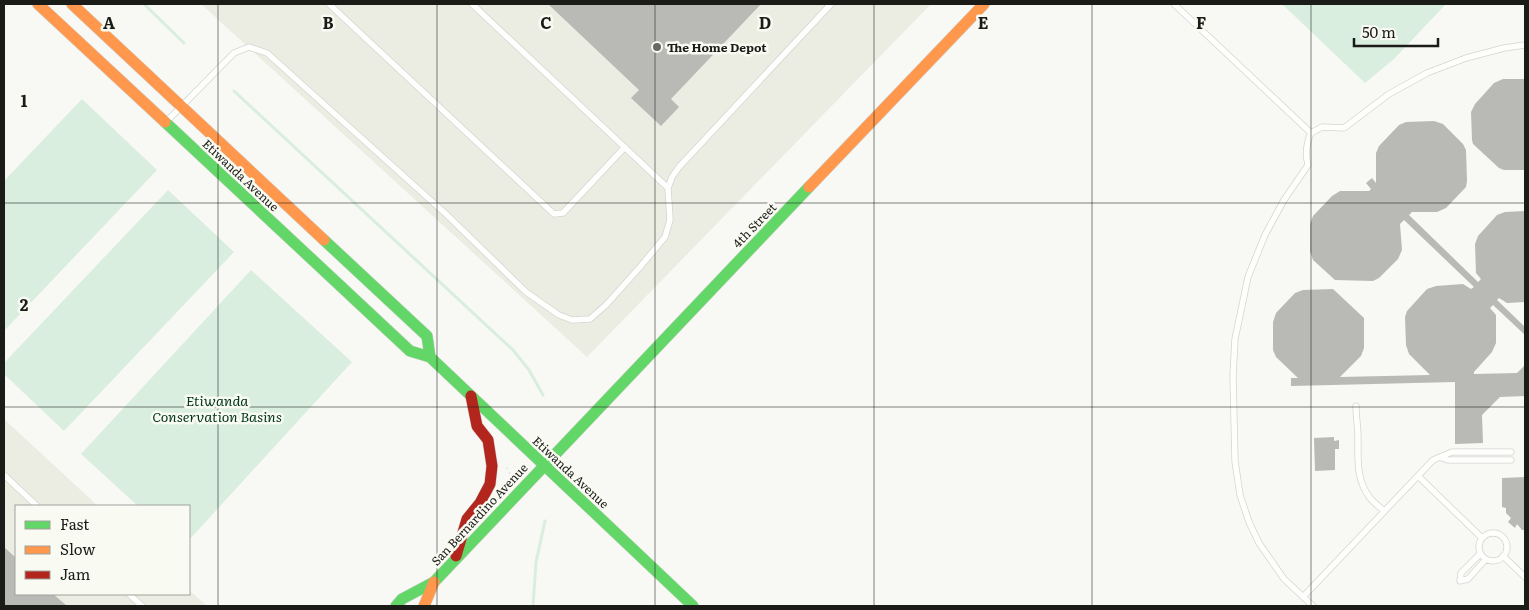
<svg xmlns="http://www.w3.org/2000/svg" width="1529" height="610" viewBox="0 0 1529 610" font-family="Literata,serif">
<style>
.built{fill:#ebede3}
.water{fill:#d9eede}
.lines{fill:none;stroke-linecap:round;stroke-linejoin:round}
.stream{stroke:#d9eede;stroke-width:3}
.building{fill:#b9b9b5}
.lane-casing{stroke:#d4d5d2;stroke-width:7}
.fast-casing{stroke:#d4d5d2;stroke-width:12}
.slow-casing{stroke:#d4d5d2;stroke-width:12}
.jam-casing{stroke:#d4d5d2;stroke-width:12}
.path{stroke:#dcdcdb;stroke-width:2;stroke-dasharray:1 4;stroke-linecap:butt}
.lane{stroke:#fefefd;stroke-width:5.5}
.fast{stroke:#63d668;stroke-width:11}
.slow{stroke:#ff974d;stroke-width:11}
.jam{stroke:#b3261e;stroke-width:11}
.grid{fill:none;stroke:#1b1b18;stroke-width:1;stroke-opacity:0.55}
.poi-dot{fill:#686965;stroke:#f9fbf2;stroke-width:2}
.labels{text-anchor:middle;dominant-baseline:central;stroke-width:5;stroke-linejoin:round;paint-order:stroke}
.poi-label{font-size:12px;font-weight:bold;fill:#1b1b18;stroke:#f9fbf2;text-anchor:start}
.street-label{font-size:12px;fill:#1b1b18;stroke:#f9fbf2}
.water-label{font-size:14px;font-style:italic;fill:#00351a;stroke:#f9fbf2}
.grid-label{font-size:16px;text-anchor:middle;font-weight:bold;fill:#1b1b18;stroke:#f9fbf2;stroke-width:5;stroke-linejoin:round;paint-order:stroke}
</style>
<rect width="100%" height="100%" fill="#f8f9f4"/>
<path class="built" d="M201,4H931L587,357Z
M4,419L98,506H16V594H189V590L207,606H4Z"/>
<path class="water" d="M1282,4H1446L1394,59L1365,83Z
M82,99L157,170L4,331V181Z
M168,190L234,252L64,431L4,374V363Z
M251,270L352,362L189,540V506H138L81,454Z"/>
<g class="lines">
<path class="stream" d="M144,4L184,43
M234,91L513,350L529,370L543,395
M533,606L536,562L545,521"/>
</g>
<path class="building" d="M548,4H761L671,99L679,107L661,126L631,98L639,90Z
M1503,79H1525V170H1504L1499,168L1473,144L1472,140L1471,112L1475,104L1494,83Z
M1434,121L1443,124L1463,144L1466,150L1467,181L1466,187L1446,208L1437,212H1412L1409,215L1478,282L1481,279L1476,273L1475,244L1478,236L1497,215L1505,212L1525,211V302L1507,303L1499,298L1497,300L1525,327V335L1493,305L1490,308L1496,315V343L1492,352L1474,372V374L1517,373L1525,365V396L1500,397L1482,415L1483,443L1455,444V382L1291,386V378H1298L1276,357L1273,350V322L1276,313L1295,293L1303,290L1333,289L1364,318V348L1361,356L1340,377L1430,375L1409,354L1406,345L1405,317L1407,311L1427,289L1436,286L1463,284L1471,289L1474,287L1404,220L1400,224L1402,250L1398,259L1379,278L1373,281L1335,280L1313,260L1310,251V224L1313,216L1332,196L1340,191H1369L1371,189L1366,183L1372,178L1376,183V153L1379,146L1399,125L1406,122Z
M1334,437V441L1339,440V449H1335V470L1315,471L1314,438Z
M1525,477L1524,505L1525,503V530H1522L1517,524L1515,528L1508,522L1511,518L1506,513V508L1502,507V478Z
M4,547L16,558V594H53L67,606H4Z"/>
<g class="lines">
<g class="lane-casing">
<path id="lane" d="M329,4L554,214L563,213L625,147
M472,4L668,188
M1174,4L1311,133
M167,121L234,53L249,47L267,53L447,215L526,292L559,315L572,320L590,319L606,305L640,267L665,237L670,220L668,188L672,177L679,167L831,4
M1356,406C1356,417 1358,427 1358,438C1358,459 1356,480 1370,498C1374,503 1380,507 1384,511
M1442,458L1448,460H1511
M4,475L37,506
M1418,476L1482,538
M1479 547a14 14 0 1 1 28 0a14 14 0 1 1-28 0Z
M1480,554L1461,573L1460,581L1468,579L1486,559
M1503,556L1525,577
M129,594L142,606
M1303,597L1433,460L1452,452H1511
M1313,606L1284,579L1259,543L1249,522L1240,495L1235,461L1233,376L1235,339L1248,277L1265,235L1284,200L1308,165C1305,153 1306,144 1311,133L1322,127L1344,128L1389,94L1427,73L1466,58L1504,48L1525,45"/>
</g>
<g class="fast-casing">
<path id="fast" d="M165,122L410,351L430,357L544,465
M324,240L427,336L430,357
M544,465L693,606
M396,606L402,599L434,582L809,187"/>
</g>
<g class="slow-casing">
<path id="slow" d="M38,4L165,122
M72,4L324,240
M809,187L984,4
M424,606L434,582"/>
</g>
<g class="jam-casing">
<path id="jam" d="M456,556L467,519L480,503L490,484L492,466L488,440L477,426L471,396"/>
</g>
<path class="path" d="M507,468L511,476"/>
<use href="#lane" class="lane"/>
<use href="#fast" class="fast"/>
<use href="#slow" class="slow"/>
<use href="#jam" class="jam"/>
</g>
<path class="grid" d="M218,4V606M437,4V606M655,4V606M874,4V606M1092,4V606M1311,4V606M4,203H1525M4,407H1525"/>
<circle class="poi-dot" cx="657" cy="47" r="5"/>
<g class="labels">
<g class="poi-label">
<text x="667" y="47">The Home Depot</text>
</g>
<g class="street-label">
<text transform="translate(241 175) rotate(43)">Etiwanda Avenue</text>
<text transform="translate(754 225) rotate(-46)">4th Street</text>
<text transform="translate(571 472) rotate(43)">Etiwanda Avenue</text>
<text transform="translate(479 514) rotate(-47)">San Bernardino Avenue</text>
</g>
<g class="water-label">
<text x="217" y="400">Etiwanda<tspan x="217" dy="16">Conservation Basins</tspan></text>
</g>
</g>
<g class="grid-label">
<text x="109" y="29">A</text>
<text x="328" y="29">B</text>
<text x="546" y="29">C</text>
<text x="765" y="29">D</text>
<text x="983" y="29">E</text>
<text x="1201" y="29">F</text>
<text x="24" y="107">1</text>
<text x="24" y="311">2</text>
</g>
<rect width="1529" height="610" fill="none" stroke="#1b1b18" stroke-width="10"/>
<rect x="15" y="505" width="175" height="90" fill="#f9fbf2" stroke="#a0a19b"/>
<rect x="25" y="521" width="25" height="8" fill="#63d668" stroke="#a0a19b"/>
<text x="60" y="530" font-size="15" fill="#1b1b18">Fast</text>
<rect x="25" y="546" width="25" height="8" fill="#ff974d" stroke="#a0a19b"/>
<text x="60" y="555" font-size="15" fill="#1b1b18">Slow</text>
<rect x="25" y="571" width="25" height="8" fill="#b3261e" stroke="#a0a19b"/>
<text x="60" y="580" font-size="15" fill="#1b1b18">Jam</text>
<path d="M1354 38v8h84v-8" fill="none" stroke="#1b1b18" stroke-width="2.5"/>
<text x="1362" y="38" font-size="15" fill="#1b1b18" stroke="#f9fbf2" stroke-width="4" paint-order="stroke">50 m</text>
</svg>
